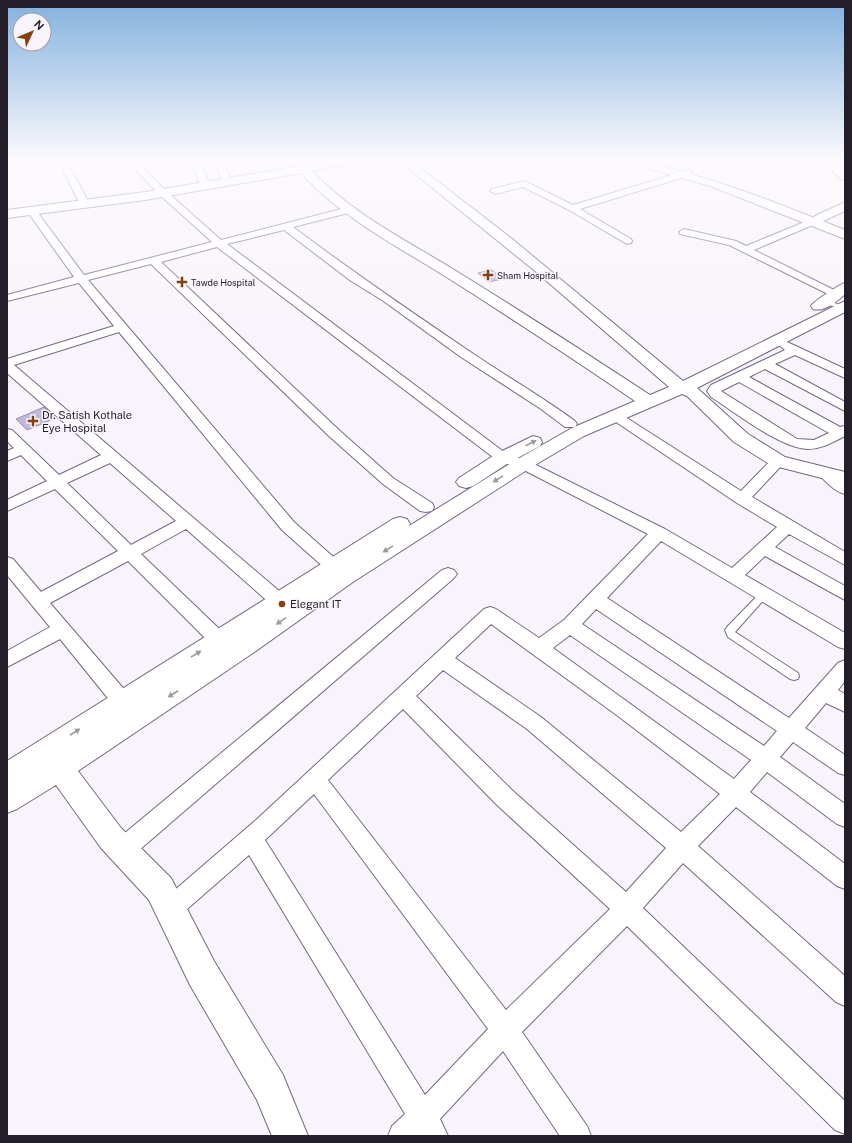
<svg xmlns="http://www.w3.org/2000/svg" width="852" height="1143" viewBox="0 0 852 1143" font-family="'Public Sans',sans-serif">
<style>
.building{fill:#c3b8da;stroke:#988eae}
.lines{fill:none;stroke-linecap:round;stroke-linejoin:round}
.service-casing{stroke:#776784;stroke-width:2}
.minor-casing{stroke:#776784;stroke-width:2}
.tertiary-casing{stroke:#776784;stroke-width:2}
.secondary-casing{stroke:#776784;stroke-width:2}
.primary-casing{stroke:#776784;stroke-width:2}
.service{fill:#fff;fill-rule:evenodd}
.minor{fill:#fff;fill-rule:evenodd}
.tertiary{fill:#fff;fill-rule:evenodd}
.secondary{fill:#fff;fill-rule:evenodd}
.primary{fill:#fff;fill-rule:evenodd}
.oneway{fill:#9c9a9f}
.poi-dot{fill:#83420d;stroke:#f8f4fb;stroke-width:1.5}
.labels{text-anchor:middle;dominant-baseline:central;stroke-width:3;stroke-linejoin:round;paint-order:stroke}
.far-poi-label{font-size:9px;fill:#241e2a;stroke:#f8f4fb;text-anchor:start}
.poi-label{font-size:11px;fill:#241e2a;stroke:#f8f4fb;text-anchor:start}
</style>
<rect width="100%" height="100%" fill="#f8f4fb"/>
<path class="building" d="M492,270L502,279L489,282L478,273Z
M44,407L56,418L27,430L16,419Z"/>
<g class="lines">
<g class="service-casing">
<path id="service" d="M827,300L845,307V311L825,303V301Z
M764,591L767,592L769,594L767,596L735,632L798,673L799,676L798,679L794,680L790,679L728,637L725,630L727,627L761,592Z"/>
</g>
<g class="minor-casing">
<path id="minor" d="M127,161H136L166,191L221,240L349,207L352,208L354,210L352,212L293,227C350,270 410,311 469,351C504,375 541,396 575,421L577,424L575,427H565L541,409L461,357L382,300L351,281L284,230L227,244L508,455L528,461L665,529L732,568L777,527L737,503L607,416L609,413H619L741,491L773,458H783L785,461L783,464L752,497L845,552V565L789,534L775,547L845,586V600L765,556L745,575L845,633V649L838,647L661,541L607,598L789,718L838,663L845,660V681L838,690L845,694V712L826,703L805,728L845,755V775L838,773L793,742L780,757L845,804V827L837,824L767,772L750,792L845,864V889L837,886L736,807L698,846L845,976V1006L836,1002L683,863L643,908L845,1101V1134L835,1130L627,926L522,1032L587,1126L591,1136H560L503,1051L440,1119L448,1136H388L392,1126L405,1114L249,855L178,917L170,921L162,917L158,909L162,901L256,820L484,609L490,607L496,609L539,638L564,620L648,534L518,467L498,461L217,247L161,262L340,431L393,478L432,503L434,507L432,511L426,512L420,511L383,484L330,437L151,264L88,280L294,522L349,571L352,575L349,579L343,581L337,579L282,530L119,332L14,365L285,596L288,601L285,606L279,608L273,606L186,529L141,554L234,643L236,648L234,653L227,655L220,653L128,561L50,603L129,695L132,701L129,707L122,709L115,707L60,639L7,667V651L50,627L7,575V557L13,559L41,592L118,551L55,489L7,511V500L47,481L21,455L7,461V451L14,448L7,441V429L12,430L59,475L101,455L7,373V359L114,326L79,283L7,301V295L74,277L27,211L29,209H35L84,275L212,242L160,195ZM110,463L176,521L131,545L67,483ZM596,609L777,731L764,746L582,624ZM491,624L618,716L720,794L681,832L541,717L455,658ZM570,635L751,760L734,779L553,648ZM443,670L527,729L666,848L626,892L513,791L416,696ZM403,709L497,805L610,909L506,1010L328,780ZM314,794L488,1029L425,1095L265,840Z
M191,161H199L211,186L209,188L206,189L201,186Z
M215,161H223L232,182L230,184L227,185L222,182Z
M240,161H248L249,163L245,166Z
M67,167L71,170L90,204L88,206L85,207L80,204L63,170Z
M688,170L691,171V175L580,209L631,239L632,241L631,243L627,244L569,210L523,187L495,194L490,191L492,189L524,181L573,205Z
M819,216L822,217L824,219L822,221L754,250L840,293L842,295L840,297L836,298L729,245L680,234L679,232L684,229L736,241L746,246Z
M785,341L845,369V378L795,355L775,364L845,402V411L765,369L749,377L840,427L845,426V436C833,442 822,449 808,449C781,449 735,412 711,397L707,391L711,385L785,350L779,345ZM739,382L829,433L814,440L797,439L721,391Z
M827,469L832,471L845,481V494C836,492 825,482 819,474L822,471Z
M448,568L454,570L457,574L454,578L130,858L122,861L114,858L111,850L114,842L442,570Z"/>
</g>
<g class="tertiary-casing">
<path id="tertiary" d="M300,161H312L311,164L328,161H354L349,164L312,171C352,214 406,240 456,271C521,311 586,353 650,395L669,387L535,271L399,161H411L511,238L683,381L845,301V312L839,315L697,388L748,434L785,457L845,472V484L771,465L734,442L687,396L682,394L584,436L530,468L353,582L253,653L78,771L121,828L171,878L214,961L283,1075L308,1136H272L257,1100L190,985L149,900L101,848L56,785L17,809L7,813V761L393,519L400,517L407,519L410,524L409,526L516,460L572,428L635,401C574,359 511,318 448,278C397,246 342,218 301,173L145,200L7,218V210L145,192L300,166Z
M822,161H834L845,171V180L841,179Z
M845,283V294C836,302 825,312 813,309L811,306C813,302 840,284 845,283Z
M533,436L540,438L542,442L540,446L510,462L473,486L466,488L459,486L456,482L459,478L496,454Z"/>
</g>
<g class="secondary-casing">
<path id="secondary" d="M845,202V211L819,223L813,219L815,216Z"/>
</g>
<g class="primary-casing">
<path id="primary" d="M628,161C650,161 668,168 690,174C743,189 794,210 845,230V239L710,186L629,163Z"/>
</g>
<use href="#service" class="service"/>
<use href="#minor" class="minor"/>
<use href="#tertiary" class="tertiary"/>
<use href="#secondary" class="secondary"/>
<use href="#primary" class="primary"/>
</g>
<defs><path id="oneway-solid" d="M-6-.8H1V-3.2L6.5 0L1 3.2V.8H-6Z"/></defs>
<g class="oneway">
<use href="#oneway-solid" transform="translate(531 443) rotate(-27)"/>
<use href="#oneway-solid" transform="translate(498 479) rotate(148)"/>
<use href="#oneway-solid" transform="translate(388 549) rotate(148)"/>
<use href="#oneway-solid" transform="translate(281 621) rotate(145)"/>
<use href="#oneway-solid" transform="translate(196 654) rotate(-32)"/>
<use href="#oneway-solid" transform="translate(173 694) rotate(147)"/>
<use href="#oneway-solid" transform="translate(75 732) rotate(-33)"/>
</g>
<linearGradient id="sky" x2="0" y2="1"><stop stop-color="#83b1de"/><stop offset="0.5" stop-color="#fcfafd"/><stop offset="1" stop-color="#fcfafd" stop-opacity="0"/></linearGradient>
<rect width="852" height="321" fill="url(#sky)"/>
<g class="poi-dot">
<path d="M486 269h4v4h4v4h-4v4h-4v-4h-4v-4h4z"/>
<path d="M180 276h4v4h4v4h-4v4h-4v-4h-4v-4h4z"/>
<path d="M31 415h4v4h4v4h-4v4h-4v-4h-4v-4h4z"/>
<circle cx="282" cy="604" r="4"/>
</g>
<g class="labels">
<g class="far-poi-label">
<text x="497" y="275">Sham Hospital</text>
<text x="191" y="282">Tawde Hospital</text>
</g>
<g class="poi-label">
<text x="42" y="415">Dr. Satish Kothale<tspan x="42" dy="13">Eye Hospital</tspan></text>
<text x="290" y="604">Elegant IT</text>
</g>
</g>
<rect width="852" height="1143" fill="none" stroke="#241e2a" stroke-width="16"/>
<g transform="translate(32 32) rotate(46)"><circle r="19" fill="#f8f4fb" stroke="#a39ea7"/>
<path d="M0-3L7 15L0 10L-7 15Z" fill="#83420d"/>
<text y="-6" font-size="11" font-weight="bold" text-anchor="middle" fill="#241e2a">N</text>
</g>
</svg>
